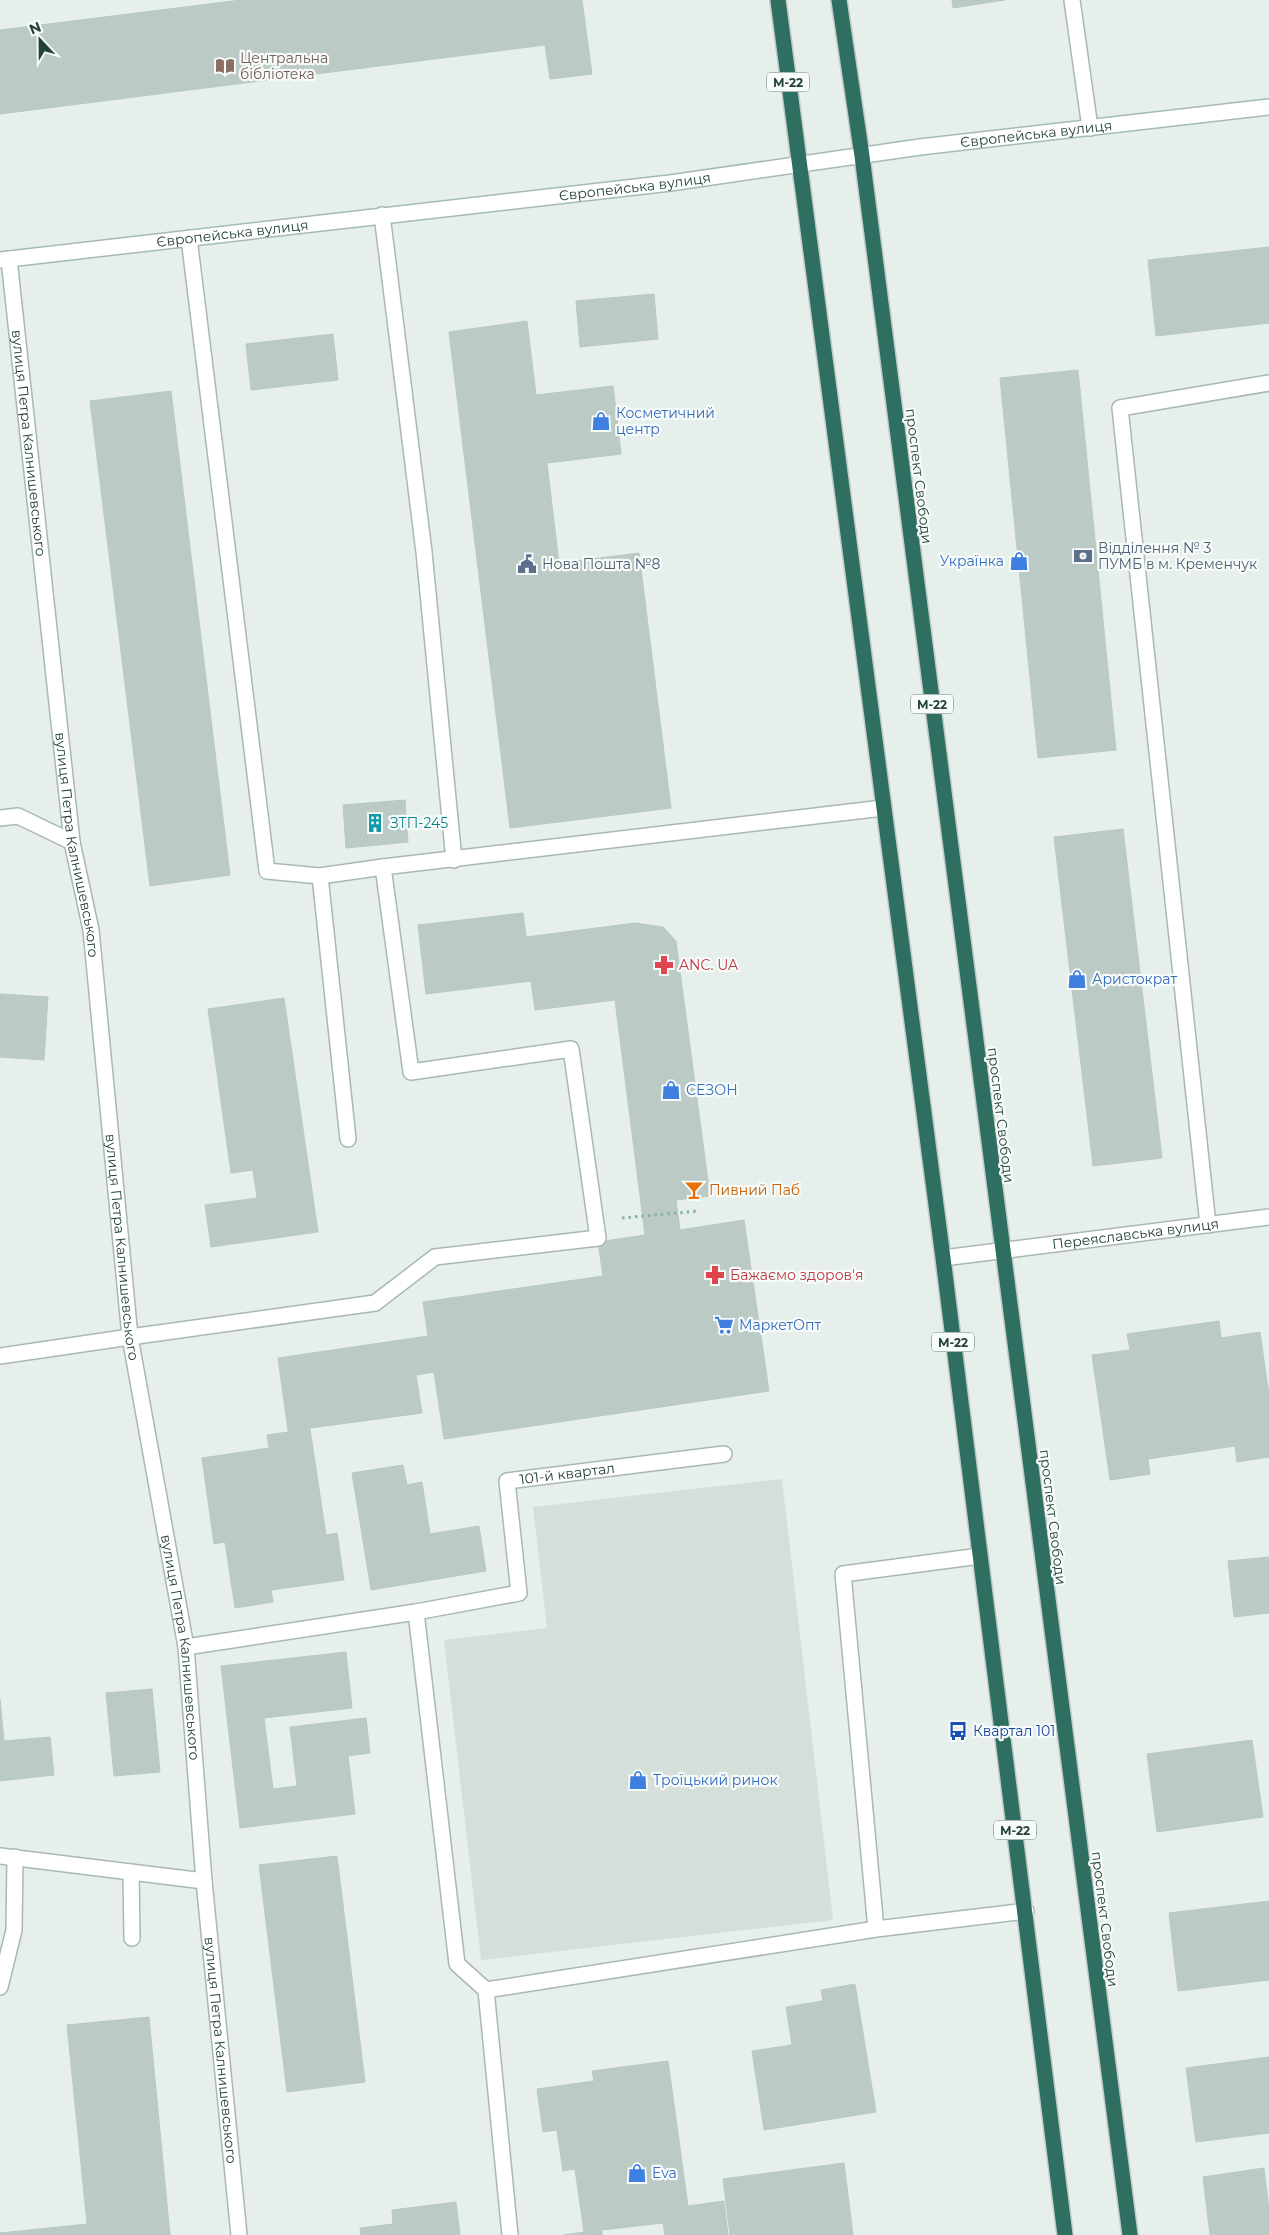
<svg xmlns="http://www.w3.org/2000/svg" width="1269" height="2235" viewBox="0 0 1269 2235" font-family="Montserrat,sans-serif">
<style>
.built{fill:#d4dfda}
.building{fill:#bbcac4;stroke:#b8c9c2}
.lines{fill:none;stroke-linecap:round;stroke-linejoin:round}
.lane-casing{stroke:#a8b8b2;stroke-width:18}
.street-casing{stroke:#a8b8b2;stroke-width:18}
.secondary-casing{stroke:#a4bbb3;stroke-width:18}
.highway-casing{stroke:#c2cac8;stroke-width:18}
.path{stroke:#86b3a5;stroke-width:3;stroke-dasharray:2.5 4;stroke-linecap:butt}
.lane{stroke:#fff;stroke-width:15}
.street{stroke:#fff;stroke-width:15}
.secondary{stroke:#fff;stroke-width:15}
.highway{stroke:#2f6f62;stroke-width:15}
.labels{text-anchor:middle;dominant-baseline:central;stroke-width:4.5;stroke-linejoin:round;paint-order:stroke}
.shield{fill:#f7fbf9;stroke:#637a73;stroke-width:1}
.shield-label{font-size:12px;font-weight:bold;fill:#24423a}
.education-label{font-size:14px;fill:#785e54;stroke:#f7fbf9;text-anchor:start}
.street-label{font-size:14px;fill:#24423a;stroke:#f7fbf9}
.shop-label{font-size:14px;fill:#366cbe;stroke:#f7fbf9;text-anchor:start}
.service-label{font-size:14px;fill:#4e5e75;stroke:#f7fbf9;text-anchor:start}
.culture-label{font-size:14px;fill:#0d838f;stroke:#f7fbf9;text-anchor:start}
.health-label{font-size:14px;fill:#be3a42;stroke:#f7fbf9;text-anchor:start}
.food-label{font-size:14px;fill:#c56008;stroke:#f7fbf9;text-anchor:start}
.transit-label{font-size:14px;fill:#164399;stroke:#f7fbf9;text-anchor:start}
</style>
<rect width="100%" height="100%" fill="#e6efeb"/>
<path class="built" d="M782,1479L833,1920L481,1960L444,1640L547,1628L533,1507Z"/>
<path class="building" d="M241,0H582L592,74L550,79L545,45L0,114V30Z
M952,0H1005L953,8Z
M1269,247V323L1156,336L1148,260Z
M654,294L658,339L580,347L576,301Z
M527,321L536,395L613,386L621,454L547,463L559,563L639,553L671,808L510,828L449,332Z
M333,334L338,380L251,390L246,344Z
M1078,370L1116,750L1038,758L1000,378Z
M171,391L230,875L150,886L90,401Z
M405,800L408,842L346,848L343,805Z
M1123,829L1162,1158L1093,1166L1054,837Z
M523,913L526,937L635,923L663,927L676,941L710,1196L676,1200L680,1230L744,1220L769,1391L444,1439L434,1372L416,1375L422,1413L288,1431L278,1358L428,1336L423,1302L603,1276L598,1242L645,1235L615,1000L535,1010L531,981L426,994L418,925Z
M0,994L48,997L44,1060L0,1057Z
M284,998L318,1232L211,1247L205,1205L257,1198L253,1170L231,1173L208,1009Z
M1219,1321L1221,1338L1260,1332L1269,1395V1457L1237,1462L1235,1446L1148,1459L1150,1474L1110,1480L1092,1355L1130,1350L1127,1334Z
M310,1429L326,1535L337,1533L344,1580L271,1590L273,1602L235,1608L225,1542L214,1544L202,1458L269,1448L267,1435Z
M403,1465L407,1485L422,1482L430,1534L479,1526L486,1571L371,1590L352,1473Z
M1269,1557V1613L1234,1617L1228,1561Z
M346,1652L352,1708L264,1718L273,1789L297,1786L290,1727L366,1718L370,1753L348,1756L355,1814L240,1828L221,1666Z
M152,1689L160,1772L114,1776L106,1693Z
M0,1699L4,1741L50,1737L54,1775L0,1781Z
M1252,1740L1263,1817L1157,1832L1147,1754Z
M337,1856L365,2082L287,2092L259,1865Z
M1269,1901V1980L1178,1991L1169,1913Z
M855,1984L876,2112L764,2130L752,2051L792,2045L786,2007L823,2001L821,1990Z
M149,2017L170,2235H0V2233L87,2224L67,2025Z
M1269,2057V2133L1196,2142L1186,2068Z
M668,2061L688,2206L724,2201L728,2235H665L663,2223L584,2232L575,2169L563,2171L557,2130L543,2132L537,2089L594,2081L592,2071Z
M844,2163L853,2235H730L723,2179Z
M1264,2168L1269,2210V2235H1210L1203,2177Z
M456,2202L460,2235H361L360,2228L393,2224L392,2210Z
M602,2231V2235H564L584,2232Z"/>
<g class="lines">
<g class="lane-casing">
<g id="lane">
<path d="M1072,0L1090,128"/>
<path d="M382,215L424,552L454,860"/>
<path d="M189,238L267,871L320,876L383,867"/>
<path d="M320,876L348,1139"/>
<path d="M1208,1225L1120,408L1269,383"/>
<path d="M130,1337L375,1303L435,1257L598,1238L571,1049L411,1072L383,867L883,808"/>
<path id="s1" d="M416,1612L519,1593L507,1481L724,1454"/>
<path d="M186,1647L416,1612L457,1964L486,1990L510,2235"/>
<path d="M131,1872L132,1938"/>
<path d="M876,1929L843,1574L980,1556"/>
<path d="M486,1990L876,1929L1026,1911"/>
</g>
</g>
<g class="street-casing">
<g id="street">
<path id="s2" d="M9,259L72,842L91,930L130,1337L186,1647L204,1881L239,2235"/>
<path d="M0,818L18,816L72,842"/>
<path id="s3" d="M943,1258L1269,1217"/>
<path d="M0,1356L130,1337"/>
<path d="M0,1856L204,1881"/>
<path d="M0,1987L14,1930L15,1857"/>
</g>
</g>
<g class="secondary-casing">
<g id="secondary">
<path id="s4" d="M0,260L670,183L920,147L1269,107"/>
</g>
</g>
<g class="highway-casing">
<path id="highway" d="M778,0L943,1258L1065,2235
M839,0L862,156L1130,2235"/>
</g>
<path class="path" d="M622,1218L698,1211"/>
<use href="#lane" class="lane"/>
<use href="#street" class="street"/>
<use href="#secondary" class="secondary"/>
<use href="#highway" class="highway"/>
</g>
<defs>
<g id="library-bare" transform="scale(1.5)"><path d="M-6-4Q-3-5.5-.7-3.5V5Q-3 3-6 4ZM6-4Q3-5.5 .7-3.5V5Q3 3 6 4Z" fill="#8d6e63" stroke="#f7fbf9" stroke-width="2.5" paint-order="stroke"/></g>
<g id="shop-bare" transform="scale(1.5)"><path d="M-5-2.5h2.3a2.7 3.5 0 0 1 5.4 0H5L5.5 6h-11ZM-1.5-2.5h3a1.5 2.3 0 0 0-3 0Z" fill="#3f7fe0" stroke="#f7fbf9" stroke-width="2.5" paint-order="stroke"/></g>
<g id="bank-bare" transform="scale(1.5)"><path d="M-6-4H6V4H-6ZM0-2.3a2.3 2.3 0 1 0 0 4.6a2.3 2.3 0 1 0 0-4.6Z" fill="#5c6f8a" stroke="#f7fbf9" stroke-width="2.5" paint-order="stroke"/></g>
<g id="civic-bare" transform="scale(1.5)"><path d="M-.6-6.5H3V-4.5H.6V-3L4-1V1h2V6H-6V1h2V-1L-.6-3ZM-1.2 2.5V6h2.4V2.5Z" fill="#5c6f8a" stroke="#f7fbf9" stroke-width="2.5" paint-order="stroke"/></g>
<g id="building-bare" transform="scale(1.5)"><path d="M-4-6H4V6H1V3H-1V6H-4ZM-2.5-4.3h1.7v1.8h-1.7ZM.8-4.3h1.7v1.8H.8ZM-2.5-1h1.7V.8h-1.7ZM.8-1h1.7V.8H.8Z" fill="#0f9aa8" stroke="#f7fbf9" stroke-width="2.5" paint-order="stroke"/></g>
<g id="pharmacy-bare" transform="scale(1.5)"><path d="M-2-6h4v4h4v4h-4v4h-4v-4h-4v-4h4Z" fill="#e0444e" stroke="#f7fbf9" stroke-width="2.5" paint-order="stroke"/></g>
<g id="bar-bare" transform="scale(1.5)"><path d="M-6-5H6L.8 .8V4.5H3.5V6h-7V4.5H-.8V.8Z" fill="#e8710a" stroke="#f7fbf9" stroke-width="2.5" paint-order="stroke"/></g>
<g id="supermarket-bare" transform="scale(1.5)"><path d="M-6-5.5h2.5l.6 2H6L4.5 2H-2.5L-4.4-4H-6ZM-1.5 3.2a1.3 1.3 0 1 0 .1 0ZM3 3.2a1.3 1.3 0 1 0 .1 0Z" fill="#3f7fe0" stroke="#f7fbf9" stroke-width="2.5" paint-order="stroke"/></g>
<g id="bus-bare" transform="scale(1.5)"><path d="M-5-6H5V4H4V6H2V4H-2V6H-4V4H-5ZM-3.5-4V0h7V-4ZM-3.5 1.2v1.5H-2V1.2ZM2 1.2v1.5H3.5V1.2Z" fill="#1a4fb4" stroke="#f7fbf9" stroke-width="2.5" paint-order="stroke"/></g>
</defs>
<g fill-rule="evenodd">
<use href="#library-bare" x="225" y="66"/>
<use href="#shop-bare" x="601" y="421"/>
<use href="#bank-bare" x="1083" y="556"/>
<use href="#shop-bare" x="1019" y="561"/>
<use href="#civic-bare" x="527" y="564"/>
<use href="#building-bare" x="375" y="823"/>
<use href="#pharmacy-bare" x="664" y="965"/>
<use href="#shop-bare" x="1077" y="979"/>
<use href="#shop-bare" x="671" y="1090"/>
<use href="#bar-bare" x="694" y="1190"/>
<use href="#pharmacy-bare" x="715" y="1275"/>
<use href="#supermarket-bare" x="724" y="1325"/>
<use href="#bus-bare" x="958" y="1731"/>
<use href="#shop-bare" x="638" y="1780"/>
<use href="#shop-bare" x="637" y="2173"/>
</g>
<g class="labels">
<g class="shield">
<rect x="767" y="72.5" width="42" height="19" rx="4"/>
<rect x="911" y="694.5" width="42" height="19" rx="4"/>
<rect x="932" y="1332.5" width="42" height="19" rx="4"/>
<rect x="994" y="1820.5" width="42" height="19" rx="4"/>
</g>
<g class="shield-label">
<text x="788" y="82">М-22</text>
<text x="932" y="704">М-22</text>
<text x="953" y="1342">М-22</text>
<text x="1015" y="1830">М-22</text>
</g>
<g class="education-label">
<text x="240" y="58">Центральна<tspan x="240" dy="16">бібліотека</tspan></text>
</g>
<g class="street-label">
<text stroke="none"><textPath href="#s4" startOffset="1044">Європейська вулиця</textPath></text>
<text stroke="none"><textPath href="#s4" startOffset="639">Європейська вулиця</textPath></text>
<text stroke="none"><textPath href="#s4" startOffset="234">Європейська вулиця</textPath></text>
<text stroke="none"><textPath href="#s2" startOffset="185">вулиця Петра Калнишевського</textPath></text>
<text transform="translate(919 476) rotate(83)">проспект Свободи</text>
<text stroke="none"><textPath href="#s2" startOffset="590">вулиця Петра Калнишевського</textPath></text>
<text transform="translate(1001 1115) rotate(83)">проспект Свободи</text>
<text stroke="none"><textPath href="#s3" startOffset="194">Переяславська вулиця</textPath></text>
<text stroke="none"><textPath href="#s2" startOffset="995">вулиця Петра Калнишевського</textPath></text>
<text stroke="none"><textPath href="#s1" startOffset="278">101-й квартал</textPath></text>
<text transform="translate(1053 1517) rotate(83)">проспект Свободи</text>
<text stroke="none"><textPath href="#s2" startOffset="1400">вулиця Петра Калнишевського</textPath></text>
<text transform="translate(1105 1919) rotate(83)">проспект Свободи</text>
<text stroke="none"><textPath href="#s2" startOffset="1805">вулиця Петра Калнишевського</textPath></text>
</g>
<g class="shop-label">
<text x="616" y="413">Косметичний<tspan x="616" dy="16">центр</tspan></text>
<text x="1004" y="561" text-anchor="end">Українка</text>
<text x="1092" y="979">Аристократ</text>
<text x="686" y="1090">СЕЗОН</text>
<text x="739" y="1325">МаркетОпт</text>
<text x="653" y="1780">Троїцький ринок</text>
<text x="652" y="2173">Eva</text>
</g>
<g class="service-label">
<text x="1098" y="548">Відділення № 3<tspan x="1098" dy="16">ПУМБ в м. Кременчук</tspan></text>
<text x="542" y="564">Нова Пошта №8</text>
</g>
<g class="culture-label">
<text x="390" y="823">ЗТП-245</text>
</g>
<g class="health-label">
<text x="679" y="965">ANC. UA</text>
<text x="730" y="1275">Бажаємо здоров'я</text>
</g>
<g class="food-label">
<text x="709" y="1190">Пивний Паб</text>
</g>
<g class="transit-label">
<text x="973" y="1731">Квартал 101</text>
</g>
</g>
<g transform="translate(40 40) rotate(338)" stroke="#f7fbf9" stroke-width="4" paint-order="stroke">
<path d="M0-4L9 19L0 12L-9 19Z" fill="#24423a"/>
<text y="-8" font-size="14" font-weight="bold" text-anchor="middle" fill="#24423a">N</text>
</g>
</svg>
